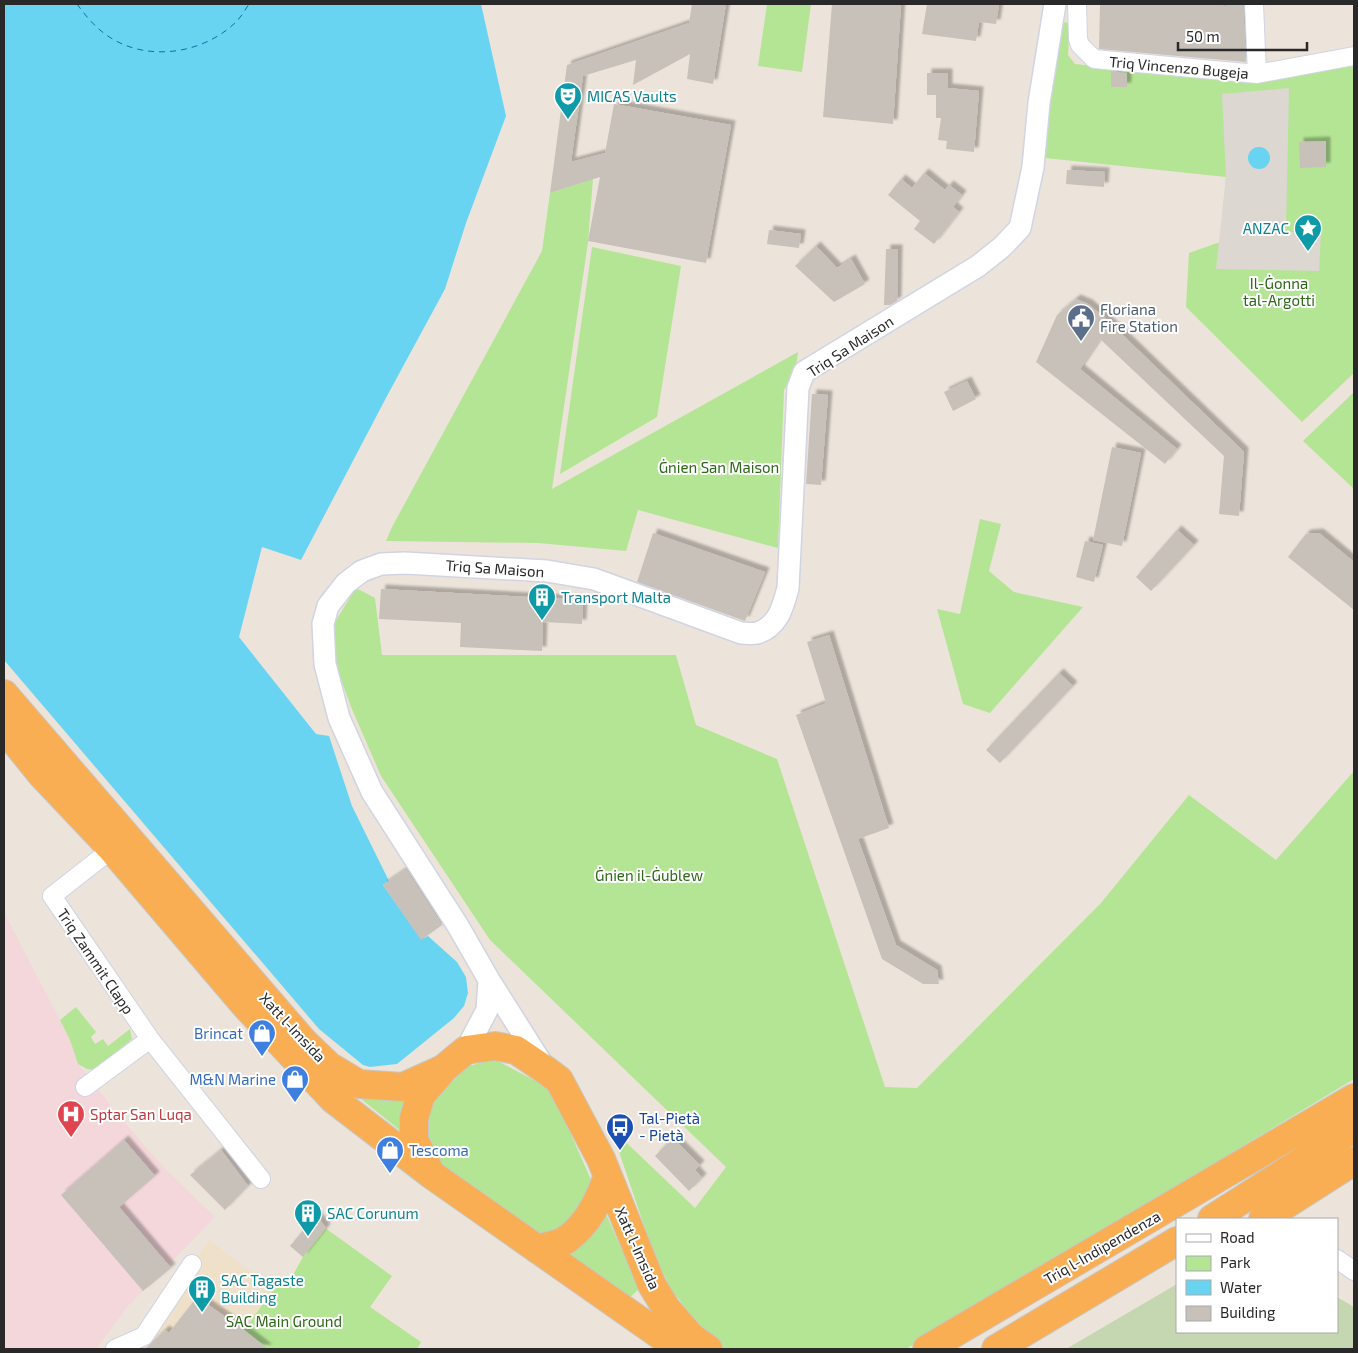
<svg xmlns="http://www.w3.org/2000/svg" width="1358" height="1353" viewBox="0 0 1358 1353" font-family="'Exo 2',sans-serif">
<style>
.education{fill:#efe0c9}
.medical{fill:#f3d7da}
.green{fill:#b4e594}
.cemetery{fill:#c5d7b1}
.plaza{fill:#dcd7d1}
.water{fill:#69d4f2}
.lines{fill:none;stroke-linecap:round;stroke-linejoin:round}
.ferry{stroke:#09729e;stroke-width:1;stroke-dasharray:6 5;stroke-linecap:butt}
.building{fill:#c7c1ba;filter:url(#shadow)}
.minor-casing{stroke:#d0d4e3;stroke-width:20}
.tertiary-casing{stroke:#d0d4e3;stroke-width:24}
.trunk-casing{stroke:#c7c7c7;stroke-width:30}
.minor{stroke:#fff;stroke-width:18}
.tertiary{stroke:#fff;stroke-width:21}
.trunk{stroke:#faae54;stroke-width:28}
.labels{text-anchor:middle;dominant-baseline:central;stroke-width:4;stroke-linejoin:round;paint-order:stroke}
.street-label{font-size:15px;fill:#292929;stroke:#fff}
.culture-label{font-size:15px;fill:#0d838f;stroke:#fff;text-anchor:start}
.park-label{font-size:15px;fill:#2c6817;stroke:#fff}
.service-label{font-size:15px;fill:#4e5e75;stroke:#fff;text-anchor:start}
.shop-label{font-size:15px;fill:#366cbe;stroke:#fff;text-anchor:end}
.health-label{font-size:15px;fill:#be3a42;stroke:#fff;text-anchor:start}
.transit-label{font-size:15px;fill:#164399;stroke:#fff;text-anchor:start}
</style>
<defs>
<filter id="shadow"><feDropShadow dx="4.5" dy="-4.5" stdDeviation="1" flood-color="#0004"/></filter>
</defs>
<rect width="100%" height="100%" fill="#ece4da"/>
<path class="education" d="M308,1205L326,1228L392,1276L370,1307L421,1342L417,1349H115L144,1336L209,1240L274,1289L288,1284L303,1258L290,1246L310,1223L300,1215Z"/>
<path class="medical" d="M4,912L70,1040L78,1064L107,1100L110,1106L166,1170L215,1217L128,1306L96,1349H4Z"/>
<path class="green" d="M767,4H811L802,72L758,66Z
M1063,22L1070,23L1068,55L1075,64L1249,80L1354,66V373L1302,422L1186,307L1189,253L1220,242L1226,177L1045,158L1049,112Z
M593,179L588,242L552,489L798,352L795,373L784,390L778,548L638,510L626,551L538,543L386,541L392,527L542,251L550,193Z
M592,247L681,266L657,417L560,474Z
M1354,392V489L1303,441Z
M980,519L1001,524L989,571L1014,592L1083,607L990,713L963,704L937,609L960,614Z
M356,588L375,598L382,655H676L696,725L777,759L885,1087L917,1088L1101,903L1189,795L1276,860L1354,771V1079L906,1349H723L700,1327L671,1289L653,1252L611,1128L695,1208L726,1167L490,940L381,776L351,707L330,649L335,622Z
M76,1007L96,1032L91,1037L95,1044L103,1039L108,1046L130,1029L132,1039L95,1070L87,1069L78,1064L70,1040L60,1020Z
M494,1059L549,1088L559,1107L639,1289L627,1300L432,1159L424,1119L428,1100L462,1068Z
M339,1081L409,1098L402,1132Z
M325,1228L392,1276L370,1307L421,1342L417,1349H268L244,1330L274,1289L288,1284L303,1257Z"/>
<path class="cemetery" d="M1177,1284V1332H1337V1297L1354,1307V1349H1066Z"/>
<path class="plaza" d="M1289,88L1286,232H1321L1319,271L1216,269L1226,177L1222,94Z"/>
<path class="water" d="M4,4H481L506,116L466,223L445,289L387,396L301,560L262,547L239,637L316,734L329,736L352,806L389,881L383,885L421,939L428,936L457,962L466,977L468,993L464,1006L454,1018L397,1064L370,1067L363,1065L319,1029L4,660Z
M1248 158a11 11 0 1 1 22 0a11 11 0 1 1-22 0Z"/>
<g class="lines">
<path class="ferry" d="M77,4C85,15 94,26 105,34C144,63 202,55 236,22C241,17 245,10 249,4"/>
</g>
<path class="building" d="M692,4H726L713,84L687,79L690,54L633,85L636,60L583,76L571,162L605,153L614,104L731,125L706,263L588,241L600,177L550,193L567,65L689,23Z
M832,4H901L893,124L823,117Z
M927,4H999L996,24L979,22L976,41L922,34Z
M1100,4H1189L1226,6L1227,4H1243L1246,62L1099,49Z
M1111,71L1127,73V87H1111Z
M927,73H948V88L979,91L974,152L946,149L947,141L938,140L941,118H936V95H927Z
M1326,141V167L1300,168L1299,142Z
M1067,170L1105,172L1104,187L1066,184Z
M924,173L945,190L949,185L962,195L953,207L959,212L934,244L914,229L920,221L888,195L901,179L912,188Z
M769,230L801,234L799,248L767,244Z
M816,246L837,268L851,259L865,284L834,302L795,266Z
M886,249H898L897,301L890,305H884Z
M1076,299L1088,304L1106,319L1244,452L1239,516L1219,514L1224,456L1100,339L1080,369L1177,449L1165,464L1036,362L1057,315Z
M967,381L976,399L953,411L944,392Z
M812,394L828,395L821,485L806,484Z
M1112,447L1141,453L1122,546L1093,540Z
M1177,530L1194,545L1151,591L1136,577Z
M653,533L765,572L745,621L637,582Z
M1319,533L1354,562V610L1288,557L1306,534Z
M1085,541L1103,545L1094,582L1076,577Z
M381,589L583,600L582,624L543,622L542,651L460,647L461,623L379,619Z
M829,635L889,828L858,839L896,945L937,970L939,984H923L882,959L796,715L826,703L807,642Z
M1059,673L1073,686L1000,763L986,750Z
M406,869L442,925L421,940L383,885Z
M673,1138L700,1165L695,1170L702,1178L689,1191L655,1156Z
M124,1140L155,1176L119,1207L171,1268L143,1291L61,1195Z
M221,1150L248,1186L225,1210L190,1175Z
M316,1215L326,1228L303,1257L290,1246Z
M197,1297L244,1330L268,1349H145L165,1330L169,1333Z"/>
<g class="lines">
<g class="minor-casing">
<path id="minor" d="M1077,4L1078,39L1080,45L1094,59L1257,74L1354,56
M1254,4L1257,74
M112,849L52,896L150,1039L261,1179
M85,1087L150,1039
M1337,1259L1354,1271
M115,1349L144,1336L192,1264"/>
</g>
<g class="tertiary-casing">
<path id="tertiary" d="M466,1050L487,1010L489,980
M544,1067L489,980L458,926L372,792L339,718L325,664L323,624L328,606L346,583L362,571L381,564L405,563L547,571L594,579L741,633C746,633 752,634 757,633C778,627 783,607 788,588L798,388L804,372L978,266L1002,247L1020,228L1033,167L1039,103L1055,4"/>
</g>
<g class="trunk-casing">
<path id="trunk" d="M4,694L303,1041L329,1066L359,1084L403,1087L443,1069L466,1050L495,1046L516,1050L547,1071L559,1080L601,1159L652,1285L666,1308L691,1337L708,1349
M4,728L42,775L112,849L244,1004L333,1099L432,1175L680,1349
M430,1172L414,1140V1118L421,1095L441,1072
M1212,1219L1354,1128
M1263,1219L1354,1161
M537,1249C546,1246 560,1245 567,1239C588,1224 599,1201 607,1178
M927,1349L1354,1098
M996,1349L1177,1241"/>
</g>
<use href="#minor" class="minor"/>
<use href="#tertiary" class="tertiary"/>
<use href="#trunk" class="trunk"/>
</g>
<defs>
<g id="theatre-pin" transform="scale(1.4375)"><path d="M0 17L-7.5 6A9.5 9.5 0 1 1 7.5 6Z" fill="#0f9aa8" stroke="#fff"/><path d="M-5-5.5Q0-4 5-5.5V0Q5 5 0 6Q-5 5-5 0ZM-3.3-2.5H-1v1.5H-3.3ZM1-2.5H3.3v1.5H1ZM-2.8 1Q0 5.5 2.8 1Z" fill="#fff"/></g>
<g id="sight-pin" transform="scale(1.4375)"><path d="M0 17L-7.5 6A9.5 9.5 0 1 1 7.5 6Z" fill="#0f9aa8" stroke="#fff"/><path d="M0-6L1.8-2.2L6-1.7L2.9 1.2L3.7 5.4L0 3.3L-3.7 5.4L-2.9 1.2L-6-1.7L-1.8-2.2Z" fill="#fff"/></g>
<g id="civic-pin" transform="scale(1.4375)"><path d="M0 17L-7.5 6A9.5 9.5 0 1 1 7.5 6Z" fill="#5c6f8a" stroke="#fff"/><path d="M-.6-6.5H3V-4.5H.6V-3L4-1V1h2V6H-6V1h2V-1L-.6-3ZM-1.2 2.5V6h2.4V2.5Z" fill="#fff"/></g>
<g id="building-pin" transform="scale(1.4375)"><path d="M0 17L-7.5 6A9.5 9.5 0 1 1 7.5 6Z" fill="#0f9aa8" stroke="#fff"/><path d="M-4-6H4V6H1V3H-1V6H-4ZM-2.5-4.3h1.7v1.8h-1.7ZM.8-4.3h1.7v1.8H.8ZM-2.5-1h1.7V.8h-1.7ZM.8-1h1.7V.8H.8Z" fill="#fff"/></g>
<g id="shop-pin" transform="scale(1.4375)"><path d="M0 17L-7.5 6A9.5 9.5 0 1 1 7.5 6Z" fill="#3f7fe0" stroke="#fff"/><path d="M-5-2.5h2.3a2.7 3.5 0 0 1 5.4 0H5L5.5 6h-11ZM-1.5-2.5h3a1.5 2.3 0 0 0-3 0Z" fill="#fff"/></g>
<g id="hospital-pin" transform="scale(1.4375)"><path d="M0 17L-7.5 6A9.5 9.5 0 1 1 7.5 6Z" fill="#e0444e" stroke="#fff"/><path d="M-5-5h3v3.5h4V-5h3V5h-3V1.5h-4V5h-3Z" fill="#fff"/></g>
<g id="bus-pin" transform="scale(1.4375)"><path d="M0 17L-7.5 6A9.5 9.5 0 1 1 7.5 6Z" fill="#1a4fb4" stroke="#fff"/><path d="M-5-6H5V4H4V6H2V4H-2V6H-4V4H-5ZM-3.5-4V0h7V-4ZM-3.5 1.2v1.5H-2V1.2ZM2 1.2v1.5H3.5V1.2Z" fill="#fff"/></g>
</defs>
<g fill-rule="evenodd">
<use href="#theatre-pin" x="568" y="96"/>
<use href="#sight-pin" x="1308" y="228"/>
<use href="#civic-pin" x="1081" y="318"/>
<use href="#building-pin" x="542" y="597"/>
<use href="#shop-pin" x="262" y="1033"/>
<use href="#shop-pin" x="295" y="1079"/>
<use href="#hospital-pin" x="71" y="1114"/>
<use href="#bus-pin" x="620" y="1127"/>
<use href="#shop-pin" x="390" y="1150"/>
<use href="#building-pin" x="308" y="1213"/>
<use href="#building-pin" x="202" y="1289"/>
</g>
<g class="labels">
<g class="street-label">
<text transform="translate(1179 67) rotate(5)">Triq Vincenzo Bugeja</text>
<text transform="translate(850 346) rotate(-33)">Triq Sa Maison</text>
<text transform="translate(495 568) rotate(4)">Triq Sa Maison</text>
<text transform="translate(96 961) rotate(56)">Triq Zammit Clapp</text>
<text transform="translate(293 1027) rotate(47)">Xatt l-Imsida</text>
<text transform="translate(1102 1247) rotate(-30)">Triq l-Indipendenza</text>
<text transform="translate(638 1248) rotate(66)">Xatt l-Imsida</text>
</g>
<g class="culture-label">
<text x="587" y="96">MICAS Vaults</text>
<text x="1289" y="228" text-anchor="end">ANZAC</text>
<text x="561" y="597">Transport Malta</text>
<text x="327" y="1213">SAC Corunum</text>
<text x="221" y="1280">SAC Tagaste<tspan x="221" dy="17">Building</tspan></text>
</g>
<g class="park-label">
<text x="1279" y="283">Il-Ġonna<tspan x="1279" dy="17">tal-Argotti</tspan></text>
<text x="719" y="467">Ġnien San Maison</text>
<text x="649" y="875">Ġnien il-Ġublew</text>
<text x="284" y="1321">SAC Main Ground</text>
</g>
<g class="service-label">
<text x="1100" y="309">Floriana<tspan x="1100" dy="17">Fire Station</tspan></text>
</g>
<g class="shop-label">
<text x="243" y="1033">Brincat</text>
<text x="276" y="1079">M&amp;N Marine</text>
<text x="409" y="1150" text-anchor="start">Tescoma</text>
</g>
<g class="health-label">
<text x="90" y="1114">Sptar San Luqa</text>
</g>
<g class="transit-label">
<text x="639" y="1118">Tal-Pietà<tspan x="639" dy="17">- Pietà</tspan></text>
</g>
</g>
<rect width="1358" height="1353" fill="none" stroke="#292929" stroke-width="10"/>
<rect x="1176" y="1218" width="162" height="115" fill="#ffffff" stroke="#a9a9a9"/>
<rect x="1186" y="1234" width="25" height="8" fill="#ffffff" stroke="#a9a9a9"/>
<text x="1220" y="1243" font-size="15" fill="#292929">Road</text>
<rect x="1186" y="1256" width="25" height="15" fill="#b4e594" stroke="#a9a9a9"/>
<text x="1220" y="1268" font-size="15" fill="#292929">Park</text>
<rect x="1186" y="1280" width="25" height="15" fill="#69d4f2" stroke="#a9a9a9"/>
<text x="1220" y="1293" font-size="15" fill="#292929">Water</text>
<rect x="1186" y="1306" width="25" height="15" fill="#c7c1ba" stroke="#a9a9a9"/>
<text x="1220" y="1318" font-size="15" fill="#292929">Building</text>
<path d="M1178 42v8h129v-8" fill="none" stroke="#292929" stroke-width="2.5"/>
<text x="1186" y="42" font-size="15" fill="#292929" stroke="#ffffff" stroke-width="4" paint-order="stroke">50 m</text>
</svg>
